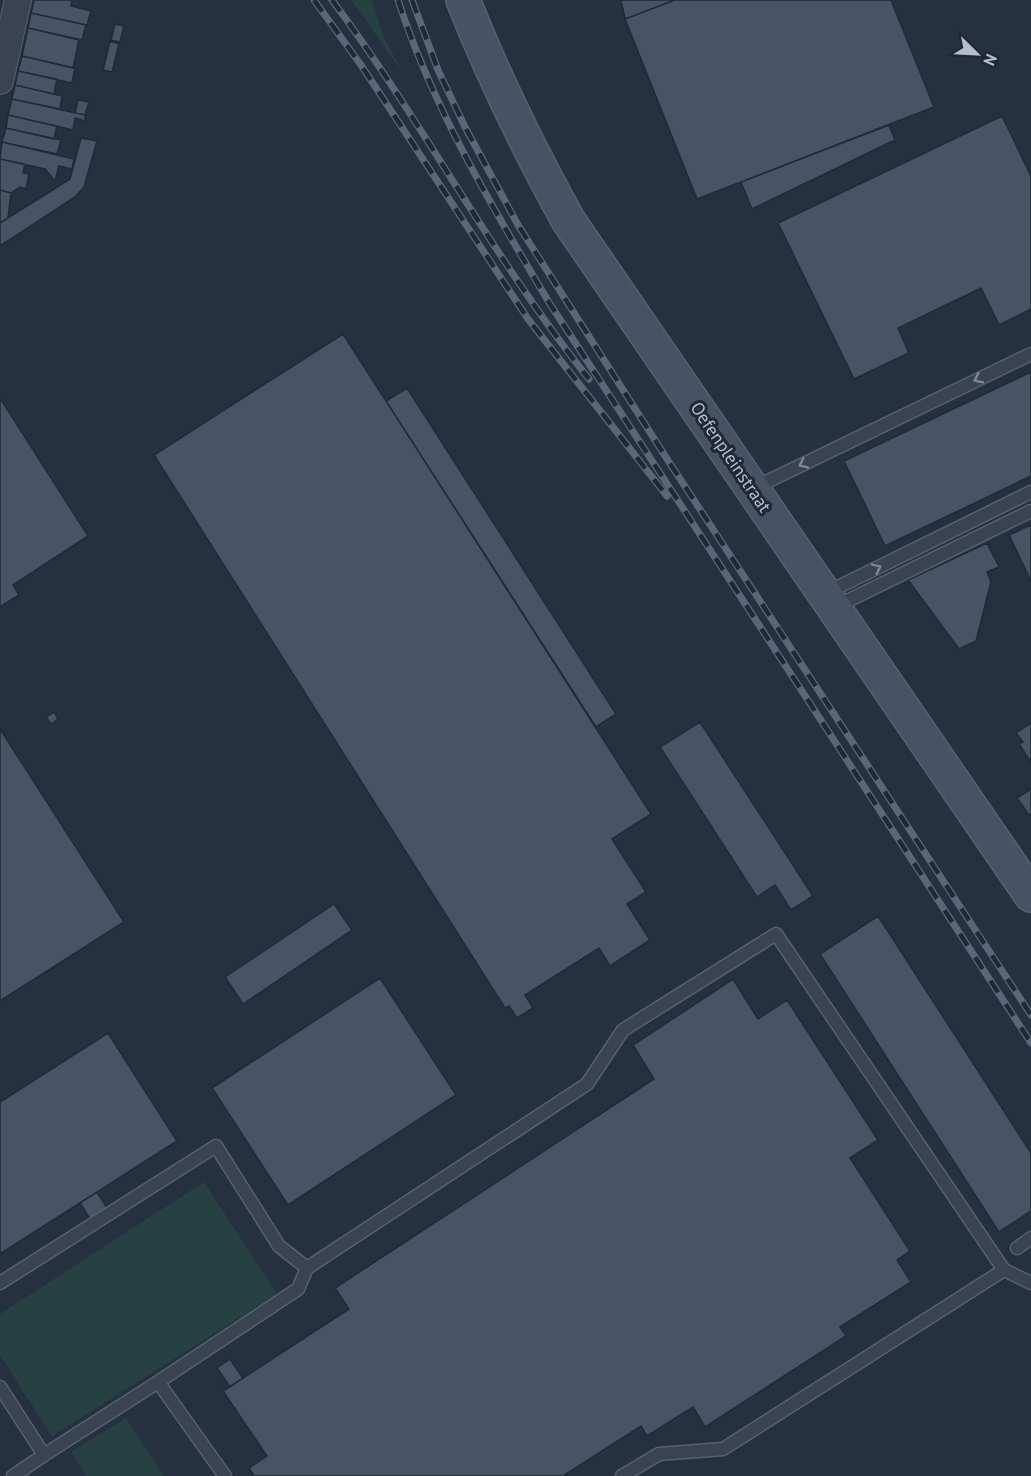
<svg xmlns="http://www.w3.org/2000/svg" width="1031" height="1476" viewBox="0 0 1031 1476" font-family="'PT Sans',sans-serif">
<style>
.green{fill:#274042}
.building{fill:#465466;stroke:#202a38;stroke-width:1.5}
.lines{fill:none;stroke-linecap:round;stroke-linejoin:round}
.lane-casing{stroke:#57616e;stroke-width:15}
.street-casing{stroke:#57616e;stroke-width:28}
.secondary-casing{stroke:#57616e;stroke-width:36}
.lane{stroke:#394351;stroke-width:12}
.street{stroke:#394351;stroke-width:26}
.secondary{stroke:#475264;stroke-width:33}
.rail-casing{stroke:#5b6778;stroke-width:7}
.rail{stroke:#1e2836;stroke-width:4.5;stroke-dasharray:14;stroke-linecap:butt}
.oneway{stroke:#7e8794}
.labels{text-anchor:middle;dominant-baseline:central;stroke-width:6;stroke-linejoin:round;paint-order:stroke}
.street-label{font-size:18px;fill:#b6becb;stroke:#1e2836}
</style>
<rect width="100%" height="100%" fill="#253141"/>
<path class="green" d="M351,0H372L385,40L404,74Z
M204,1182L277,1294L52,1436L0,1355V1314Z
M126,1418L164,1476H86L71,1452Z"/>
<path class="building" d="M34,0H72L71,6L91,11L87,25L31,13Z
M621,0H675L625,19Z
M675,0H891L934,107L697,199L625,19Z
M31,13L86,25L82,40L28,28Z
M115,24L124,26L120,42L111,40Z
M28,28L79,40L73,68L22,56Z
M110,41L119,44L112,72L103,70Z
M22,56L75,68L72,83L18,71Z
M18,71L57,79L54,94L15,85Z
M15,85L62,96L60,109L12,99Z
M12,99L85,115V121L75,118L73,130L8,115Z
M78,100L89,102L85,115L75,113Z
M8,115L57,126L54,139L6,128Z
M1002,116L1031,176V309L999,325L981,288L898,328L909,353L854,379L778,223Z
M889,125L895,140L752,209L741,182Z
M6,128L61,140L57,154L2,142Z
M81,138L97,141L84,187L75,197L0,246V223L70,179Z
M2,142L74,159L72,169L59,166L55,181L45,169L0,159Z
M0,159L25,164L23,173L29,174L26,189L20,187L11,193L0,190Z
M0,190L11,193L8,218L0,223Z
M343,334L651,814L612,839L646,892L627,904L650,940L610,966L599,948L525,995L533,1008L517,1018L509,1006L505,1008L154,455Z
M1031,372V476L885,546L844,461Z
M407,388L616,714L596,727L386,401Z
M0,398L88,536L13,585L19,595L0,607Z
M1031,525V581L1009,535Z
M987,543L999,567L987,572L991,582L976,641L959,649L908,580Z
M54,712L58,719L51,724L46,717Z
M700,722L813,896L791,910L775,885L757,897L660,747Z
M1031,723V762L1019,744L1023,742L1016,733Z
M0,729L124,922L0,1001Z
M1031,789V814L1029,815L1017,798Z
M334,904L352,930L243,1004L225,977Z
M878,916L1031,1153V1211L999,1232L820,954Z
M380,978L456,1095L288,1205L212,1088Z
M733,979L758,1019L787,1000L878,1140L850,1158L910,1251L897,1260L911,1282L840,1327L846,1336L705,1427L693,1407L647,1436L641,1426L563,1476H254L249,1468L267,1456L223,1391L349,1309L335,1288L654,1079L633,1045Z
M108,1033L177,1141L0,1254V1102Z
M97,1192L107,1208L90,1219L80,1203Z
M230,1359L243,1378L230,1387L217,1368Z"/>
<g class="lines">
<g class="lane-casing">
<path id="lane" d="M754,488L1031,354
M826,593L1031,492
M835,607L1031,511
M1017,1248L1031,1238
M0,1283L216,1146L279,1246L307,1268
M0,1387L44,1455L158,1382
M13,1476L44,1455
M225,1476L158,1382L298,1289L307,1268L587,1084L623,1030L776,934L1004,1270L1031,1283
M622,1476L659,1454L723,1449L1004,1270"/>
</g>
<g class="street-casing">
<path id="street" d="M0,81L18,0"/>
</g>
<g class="secondary-casing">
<path id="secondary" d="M463,0C493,76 529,149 568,220L1031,895"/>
</g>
<use href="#lane" class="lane"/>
<use href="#street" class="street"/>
<use href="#secondary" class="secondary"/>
<g class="rail-casing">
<path id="rail" d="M314,0L361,65L528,319L667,496
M332,0C423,122 494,260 589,379
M398,0C433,108 492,207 550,304L1031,1043
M412,0L438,70L465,127L518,225L669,462L1031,1015"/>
</g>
<use href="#rail" class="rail"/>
</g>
<defs><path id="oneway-chevron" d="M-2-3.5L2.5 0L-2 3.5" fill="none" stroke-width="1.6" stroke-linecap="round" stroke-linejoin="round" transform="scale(1.5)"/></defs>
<g class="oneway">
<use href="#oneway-chevron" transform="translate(978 379) rotate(154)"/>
<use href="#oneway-chevron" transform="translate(803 464) rotate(154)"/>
<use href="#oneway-chevron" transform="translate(877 568) rotate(-26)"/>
</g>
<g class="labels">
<g class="street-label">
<text transform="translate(731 457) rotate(56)">Oefenpleinstraat</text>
</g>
</g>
<g transform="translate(977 54) rotate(114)" stroke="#1e2836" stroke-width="4.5" paint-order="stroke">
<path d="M0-4.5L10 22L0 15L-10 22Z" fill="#b6becb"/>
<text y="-9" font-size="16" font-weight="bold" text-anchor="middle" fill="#b6becb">N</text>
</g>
</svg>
